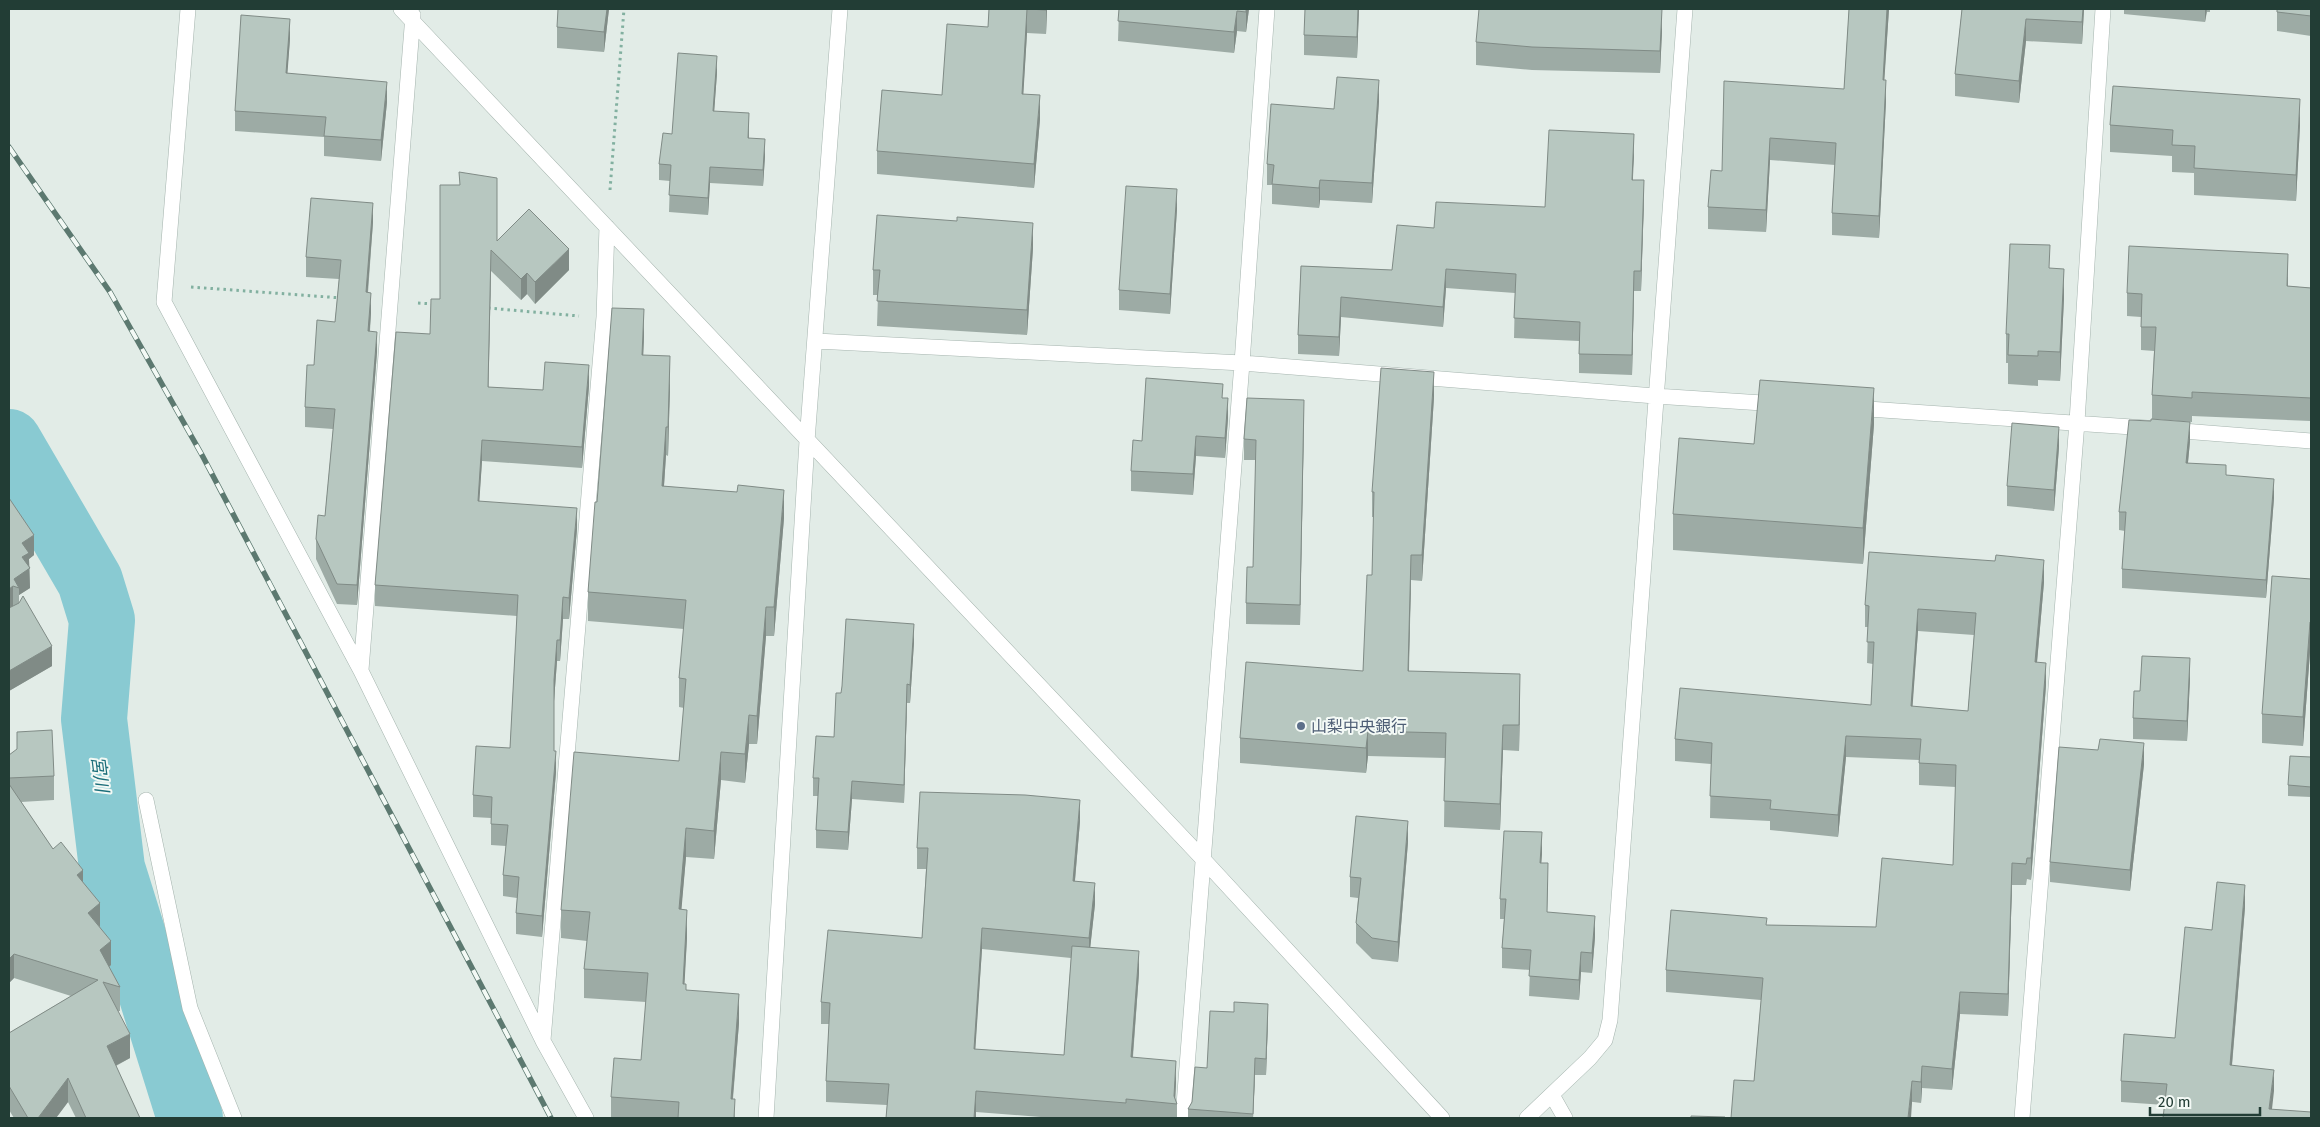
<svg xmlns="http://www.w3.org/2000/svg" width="2320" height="1127" viewBox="0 0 2320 1127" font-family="'Fira Sans','Noto Sans JP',sans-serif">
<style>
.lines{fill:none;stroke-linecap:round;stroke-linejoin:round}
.river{stroke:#89cad2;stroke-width:66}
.minor-casing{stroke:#a5b4ae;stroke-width:16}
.path{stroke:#82b0a0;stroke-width:3;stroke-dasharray:2.5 4;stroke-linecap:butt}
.minor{stroke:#fff;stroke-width:15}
.rail-casing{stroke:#5c7970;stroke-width:5.5}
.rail{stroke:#f3f9f5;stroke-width:4;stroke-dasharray:11;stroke-linecap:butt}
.wall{fill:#9daba5;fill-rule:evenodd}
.shaded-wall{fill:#808b86}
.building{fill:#b7c7c0;stroke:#808b86;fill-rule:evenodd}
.service-dot{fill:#5c6f8a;stroke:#f3f9f5;stroke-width:2}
.labels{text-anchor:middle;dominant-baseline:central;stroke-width:4;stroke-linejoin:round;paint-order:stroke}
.service-label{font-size:16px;fill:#4e5e75;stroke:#f3f9f5;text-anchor:start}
.water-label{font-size:18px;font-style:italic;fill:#1b6e7a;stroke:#f3f9f5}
</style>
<rect width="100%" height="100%" fill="#e2ece7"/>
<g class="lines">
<path class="river" d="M9,442L90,581L102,620L94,719L112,868L190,1118"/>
<g class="minor-casing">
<path id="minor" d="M188,9L164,302L361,671L543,1041L586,1118
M401,9L1202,858L1442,1118
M816,341L1242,363L1655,396L1778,404
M1853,408L2147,428
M2170,430L2311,441
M361,670L413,15
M146,800L190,1008L234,1118
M543,1040L604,317L607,227
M1552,1095L1565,1118
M766,1118L807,441L840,9
M1183,1118L1242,363L1267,9
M1527,1118L1590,1058L1605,1040L1610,1020L1685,9
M2022,1118L2077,422L2103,9"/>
</g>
<path class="path" d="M610,190L624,9
M191,287L342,298
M418,303L434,304
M488,308L579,316"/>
<use href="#minor" class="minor"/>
<g class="rail-casing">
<path id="rail" d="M9,147L110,292L202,455L551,1118"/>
</g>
<use href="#rail" class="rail"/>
</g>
<path class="wall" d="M609,9L604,52L557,48V27Z
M989,9H1047L1046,34L1027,33L1023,94L1040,119L1034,188L877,174V151L942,95L988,27Z
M1119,9H1249L1246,32L1237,31L1234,53L1118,41Z
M1359,9L1357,58L1304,55V35Z
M1849,9H1889L1884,80L1886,101L1879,238L1832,235V213L1835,165L1770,160L1766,232L1708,229V207L1722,171L1844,89Z
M1962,9H2084L2082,44L2026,41L2019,103L1955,96V74Z
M2124,9H2210V12H2207L2205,22L2124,14Z
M2311,9V36L2277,31V12Z
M1662,31L1660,73L1532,70L1476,65V42Z
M290,39L287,73L387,102L381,161L324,156V137L235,131V111Z
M717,73L714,111L749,130V138L765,156L763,186L710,183L708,215L669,212L670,181L659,180V164L672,134Z
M1379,101L1372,203L1320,200L1319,208L1272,204V185H1267V164L1334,109Z
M2110,125H2300L2296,201L2194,195V173L2172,172V156L2110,152Z
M1634,154L1632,180L1644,200L1641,291H1634L1632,375L1579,373V341L1514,338L1515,293L1446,288L1443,327L1341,317L1339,356L1298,354V335L1301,266L1392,270L1434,228L1545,207Z
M1177,209L1170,314L1119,310V290Z
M373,222L368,293L371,313L370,331L377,352L357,605L337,604L316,559V539L325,516L333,429L305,427V407L314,365L335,322L339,279L306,277V257Z
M497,241L569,270L535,304L527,294L521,300L491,271L488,387L543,390L589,386L582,468L482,461L479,501L577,529L569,619H563L560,661H557L554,701V751L556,772L542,937L516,934V913L517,898L503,896V875L506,846L491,845V818L473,817V795L510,748L517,616L375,606V585L430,334Z
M1033,248L1027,335L877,326L878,295H873V270Z
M2050,268L2064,298L2060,381L2038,380V386L2008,384V363H2006V334Z
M2288,277V286L2311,288V421L2192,416V422L2152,419V395L2154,351L2141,350V317L2127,316V293Z
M644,337L643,355L670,385L668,456L666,455L664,486L784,518L774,636H766L757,744H749L745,783L721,780L714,859L686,857L681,909L687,938L684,984L686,990L739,1023L733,1099L735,1118H611V1097L641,1060L646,1002L584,998V969L587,941L561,938V910L679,761L684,708L679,707V678L684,629L588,621V592L597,502Z
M1434,397L1422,581L1411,580L1409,671L1520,699L1519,751L1503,750L1500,830L1444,827L1445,758L1368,756L1366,773L1240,763V738L1363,671L1372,575L1374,517H1372V492Z
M1223,398L1228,418L1225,458L1196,456L1193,495L1131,491V471L1142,441Z
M1304,420L1300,625L1246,624V603L1253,567L1256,460H1244V439Z
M1874,424L1863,564L1673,550V514L1754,444Z
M2190,441L2188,463L2226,475L2274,498L2266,598L2122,588V569L2125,531L2119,530V512Z
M2059,447L2054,511L2007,506V486Z
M9,498L34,555L29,559L30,588L19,595V604L52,666L9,691Z
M2311,579V652H2310L2303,746L2262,743V714Z
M2044,582L2037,663L2046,685L2031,880L2027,879L2026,885H2012L2008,1016L1960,1014L1952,1090L1922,1088L1921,1103L1754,1081L1761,1000L1666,992V970L1767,925L1876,927L1953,865L1956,787L1919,785V760L1846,757L1838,837L1770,830V821L1710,818L1711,764L1675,761V739L1871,705L1873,664L1867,663L1868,627H1865V605ZM1918,631L1974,635L1968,711L1912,707Z
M914,642L910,703H907L904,803L852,799L848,850L816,848V830L818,796H813V778L834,737L841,693Z
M2190,678L2187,741L2133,739V718L2140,691Z
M17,732L54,776V800L21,802L53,849L83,882L100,927L111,965L109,967L120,987V1011H118L130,1058L116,1066L140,1118H76L68,1102L56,1118H14L9,1110V1033L71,996L14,978L9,983V755L17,750Z
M2098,750L2144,764L2130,891L2050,882V862Z
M2311,757V797L2288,796V785Z
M1080,821L1075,881L1095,904L1090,948L1139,973L1133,1057L1176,1082L1175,1099L1177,1104V1118H1053L976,1112V1118H886L887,1105L826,1102V1081L829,1024H821V1002L922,938L926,869H917V848ZM982,949L1071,958L1064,1055L975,1049Z
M1408,842L1398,962L1372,959L1356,943V923L1358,898L1350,897V877Z
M1542,853L1541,863L1548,884L1547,912L1595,937L1592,973L1581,972L1579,1000L1529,996L1530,970L1502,968V948L1504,919H1500V899Z
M2245,907L2232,1066L2274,1091L2165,1105L2121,1102V1081L2175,1038L2212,930Z
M1268,1020L1266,1075H1255L1253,1118H1188V1109L1192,1102L1207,1068Z"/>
<path class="shaded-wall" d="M607,9H609L604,52V32Z
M1027,9V33L1022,117V94Z
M1046,9H1047L1046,34Z
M1246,9H1249L1246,32Z
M1358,9H1359L1357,58V37Z
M1662,9V31L1660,73V51Z
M1887,9H1889L1883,101V80Z
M2083,9H2084L2082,44V22Z
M2205,9H2207L2205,22Z
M1237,11V31L1234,53V32Z
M290,19V39L286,93V73Z
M2026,19V41L2019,103V81Z
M717,56V73L713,128V111Z
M1379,80V101L1372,203V183Z
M1886,80V101L1879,238V216Z
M387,82V102L381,161V140Z
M1040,95V119L1034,188V164Z
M2300,99V125L2296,201V175Z
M749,113V130L748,155V138Z
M1634,134V154L1632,200V180Z
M1770,138V160L1766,232V210Z
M765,139V156L763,186V170Z
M710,167V183L708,215V198Z
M1320,180V200L1319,208V188Z
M1644,180V200L1641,291V271Z
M1177,189V209L1170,314V294Z
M373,203V222L366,312V292Z
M1033,223V248L1027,335V310Z
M569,249V270L535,304V282Z
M491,250V271L488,408V387Z
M2288,254V277L2287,310V286Z
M1446,269V288L1443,327V307Z
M2064,269V298L2060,381V352Z
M1634,271V291L1632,375V355Z
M527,273V294L521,300V279Z
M371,293V313L368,351V331Z
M1341,297V317L1339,356V337Z
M644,309V337L642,384V355Z
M377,332V352L357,605V585Z
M670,356V385L668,456V427Z
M589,365V386L582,468V447Z
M1434,372V397L1422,581V555Z
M1874,388V424L1863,564V528Z
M1228,398V418L1225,458V438Z
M1304,400V420L1300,625V605Z
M2190,422V441L2186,482V463Z
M666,427V455L662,515V486Z
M2059,427V447L2054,511V490Z
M1196,436V456L1193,495V474Z
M482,440V461L478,522V501Z
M2274,479V498L2266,598V580Z
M784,490V518L774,636V607Z
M577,508V529L569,619V598Z
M34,535V555L29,559L30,588L19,595V588L14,579L22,543Z
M1411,555V580L1408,696V671Z
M2044,560V582L2035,684V662Z
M13,586V607L9,609V589Z
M563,597V619L560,661V640Z
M766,607V636L757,744V716Z
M1918,609V631L1911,728V706Z
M2310,622V652L2303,746V717Z
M914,624V642L910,703V685Z
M557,640V661L554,701V680Z
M52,646V666L9,691V671Z
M2190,658V678L2187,741V721Z
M2046,663V685L2031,880V858Z
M1520,674V699L1519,751V725Z
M907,684V703L904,803V785Z
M749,715V744L745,783V754Z
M1503,725V750L1500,830V804Z
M1368,731V756L1366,773V748Z
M1846,736V757L1838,837V815Z
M2144,743V764L2130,891V870Z
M556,751V772L542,937V916Z
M721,752V780L714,859V831Z
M852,781V799L848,850V832Z
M1080,800V821L1073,902V881Z
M1408,821V842L1398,962V942Z
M686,828V857L679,938V909Z
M1542,832V853L1540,884V863Z
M2012,863V885L2008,1016V994Z
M83,870V894L77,875Z
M1095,883V904L1089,959V938Z
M2245,885V907L2230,1087V1065Z
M100,903V927L88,913Z
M687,910V938L683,1012V984Z
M1595,916V937L1592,973V953Z
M982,928V949L974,1070V1049Z
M111,941V965L100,974V950Z
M1139,951V973L1131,1078V1057Z
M1581,952V972L1579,1000V980Z
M14,954V978L9,983V959Z
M1960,992V1014L1952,1090V1069Z
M739,994V1023L731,1118V1099Z
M1268,1004V1020L1266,1075V1059Z
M130,1034V1058L107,1070V1046Z
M1255,1058V1075L1253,1118V1114Z
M1176,1061V1082L1175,1104L1174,1096Z
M1922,1066V1088L1921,1103V1082Z
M2274,1070V1091L2271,1118L2269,1109Z
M68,1078V1102L56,1118H38Z
M1912,1081V1103L1911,1118H1908Z
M976,1091V1118H974Z"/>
<path class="building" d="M558,9H607L604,32L557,27Z
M989,9H1046V10L1027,9L1022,94L1040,95L1034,164L877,151L882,90L942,95L947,24L988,27Z
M1119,9H1246V12L1237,11L1234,32L1118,21Z
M1305,9H1358L1357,37L1304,35Z
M1479,9H1662L1660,51L1532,47L1476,42Z
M1849,9H1887L1883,80H1886L1879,216L1832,213L1836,143L1770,138L1766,210L1708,207L1711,170L1722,171L1724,81L1844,89Z
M1962,9H2083L2082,22L2026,19L2019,81L1955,74Z
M2277,9H2311V16L2277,12Z
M241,15L290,19L286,73L387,82L381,140L324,136L326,117L235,111Z
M678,53L717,56L713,111L749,113L748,138L765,139L763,170L710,167L708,198L669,195L671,165L659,164L663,133L672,134Z
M1337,77L1379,80L1372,183L1320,180L1319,188L1272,184L1274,165L1267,164L1271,104L1334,109Z
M2113,86L2300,99L2296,175L2194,168L2195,146L2172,145L2173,130L2110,125Z
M1549,130L1634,134L1632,180H1644L1641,271H1634L1632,355L1579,354L1580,322L1514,318L1516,274L1446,269L1443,307L1341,297L1339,337L1298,335L1301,266L1392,270L1397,225L1434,228L1436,202L1545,207Z
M459,172L497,178V241L529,209L569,249L535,282L527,273L521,279L491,250L488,387L543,390L545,362L589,365L582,447L482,440L478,501L577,508L569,598L563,597L560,640H557L554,680V751H556L542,916L516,913L519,877L503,875L508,825L491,824L492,797L473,795L476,746L510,748L518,595L375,585L396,332L430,334L431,299H440V185H460Z
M1126,186L1177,189L1170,294L1119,290Z
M311,198L373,203L366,292L371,293L368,331L377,332L357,585L337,584L316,539L318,515L325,516L335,409L305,407L307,365H314L317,320L335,322L341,260L306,257Z
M877,215L957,221V217L1033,223L1027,310L877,301L880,270H873Z
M2010,244L2050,245L2049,268L2064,269L2060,352L2038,351V356L2008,355L2009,334H2006Z
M2129,246L2288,254L2287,286L2311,288V398L2192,392V398L2152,395L2156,327H2141L2142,294L2127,293Z
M612,308L644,309L642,355L670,356L668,427H666L662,486L737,492L738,485L784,490L774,607H766L757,716L749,715L745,754L721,752L714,831L686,828L679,909L687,910L683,984H686V990L739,994L731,1099H735L734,1118H678L679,1102L611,1097L614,1058L641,1060L648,973L584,969L590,912L561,910L574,752L679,761L686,679L679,678L686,600L588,592L595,502H597Z
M1381,368L1434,372L1422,555H1411L1408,671L1520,674L1519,725H1503L1500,804L1444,801L1446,733L1368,731L1366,748L1240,738L1246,662L1363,671L1367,575H1372L1374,492H1372Z
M1146,378L1223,384L1222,398H1228L1225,438L1196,436L1193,474L1131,471L1133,440L1142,441Z
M1760,380L1874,388L1863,528L1673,514L1679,438L1754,444Z
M1247,398L1304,400L1300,605L1246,603L1247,567H1253L1256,440L1244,439Z
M2151,419L2190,422L2186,463L2226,465V475L2274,479L2266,580L2122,569L2126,512H2119L2129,420L2151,421Z
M2012,423L2059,427L2054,490L2007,486Z
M9,498L34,535L22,543L29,553L22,557L30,568L14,579L19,588L13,586L9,589Z
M1869,552L1995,561L1996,555L2044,560L2035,662L2046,663L2031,858H2027L2026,864L2012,863L2008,994L1960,992L1952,1069L1922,1066L1921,1082L1912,1081L1908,1118H1731L1734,1080L1754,1081L1763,978L1666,970L1671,910L1767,918L1766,925L1876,927L1882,858L1953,865L1956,765L1919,763L1921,739L1846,736L1838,815L1770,809L1771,800L1710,796L1712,743L1675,739L1680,688L1871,705L1874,642H1867L1869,606L1865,605ZM1918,609L1976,613L1968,711L1911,706Z
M2272,576L2311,579V622H2310L2303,717L2262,714Z
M23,596L52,646L9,671V608L19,603Z
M846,619L914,624L910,685L907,684L904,785L852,781L848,832L816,830L819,778H813L816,736L834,737L836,693H841L842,686Z
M2142,656L2190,658L2187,721L2133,718L2134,691H2140Z
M52,730L54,776L9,778V755L17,749V732Z
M2100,739L2144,743L2130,870L2050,862L2059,747L2098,750Z
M2290,756L2311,757V787L2288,785Z
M9,784L53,849L61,842L83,870L77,875L100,903L88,913L111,941L100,950L120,987L103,982L130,1034L107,1046L140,1118H86L68,1078L38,1118H28L9,1086V1033L98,980L14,954L9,959Z
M920,792L1025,795L1080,800L1073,881L1095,883L1089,938L982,928L974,1049L1064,1055L1072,946L1139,951L1131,1057L1176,1061L1174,1096L1177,1104L1126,1099V1103L976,1091L974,1118H886L889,1084L826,1081L830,1003L821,1002L828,930L922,938L928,848H917Z
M1356,816L1408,821L1398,942L1372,938L1356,923L1361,878L1350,877Z
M1504,831L1542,832L1540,863H1548L1547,912L1595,916L1592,953L1581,952L1579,980L1529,976L1531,950L1502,948L1506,899H1500Z
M2217,882L2245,885L2230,1065L2274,1070L2269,1109L2311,1112V1118H2163L2167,1084L2121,1081L2124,1034L2175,1038L2185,927L2212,930Z
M1234,1002L1268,1004L1266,1059L1255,1058L1253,1114L1188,1109L1192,1102L1195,1067L1207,1068L1210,1011L1234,1012Z
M1691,1116L1725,1117V1118H1691Z"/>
<circle class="service-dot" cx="1301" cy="726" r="5"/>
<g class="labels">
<g class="service-label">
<text x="1311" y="726">山梨中央銀行</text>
</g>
<g class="water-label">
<text transform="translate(100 774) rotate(83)">宮川</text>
</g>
</g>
<rect width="2320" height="1127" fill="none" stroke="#223d35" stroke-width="20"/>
<path d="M2150 1107v8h110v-8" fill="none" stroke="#223d35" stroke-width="2.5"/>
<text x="2158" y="1107" font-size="15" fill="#223d35" stroke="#f3f9f5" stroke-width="4" paint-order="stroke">20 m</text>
</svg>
